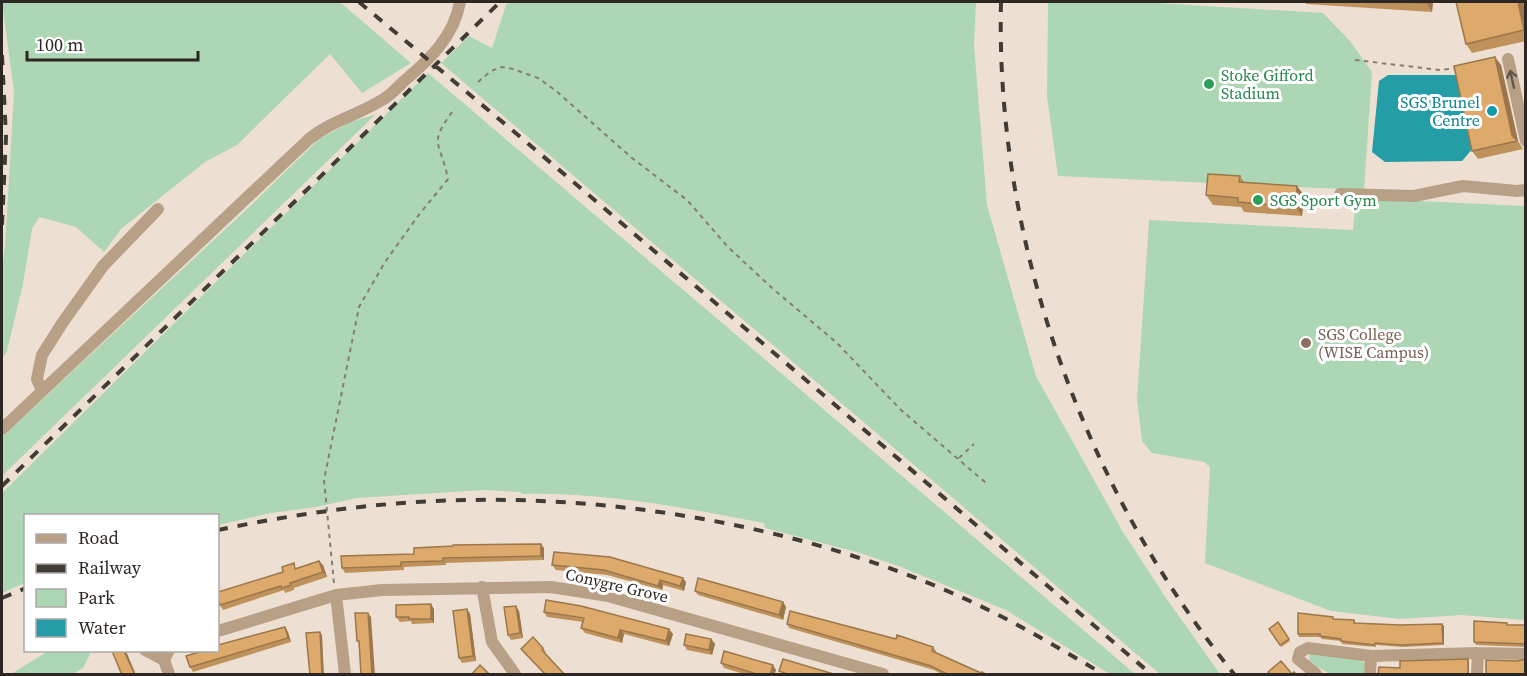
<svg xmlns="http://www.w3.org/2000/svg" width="1527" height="676" viewBox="0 0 1527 676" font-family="'Source Serif 4',serif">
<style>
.green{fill:#add6b5}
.water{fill:#249da7}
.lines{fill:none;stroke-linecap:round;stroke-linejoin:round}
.path{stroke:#857d73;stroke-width:2;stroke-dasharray:4.5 4.5;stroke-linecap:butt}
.minor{stroke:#b8a087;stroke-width:12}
.rail{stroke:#423c36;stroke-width:4;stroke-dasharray:10 10;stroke-linecap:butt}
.wall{fill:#bf925c}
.shaded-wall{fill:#9b774b}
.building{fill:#deaa6b;stroke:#9b774b;stroke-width:1.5}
.oneway{stroke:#64574a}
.leisure-dot{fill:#2e9e5b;stroke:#fff;stroke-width:2}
.culture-dot{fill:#0f9aa8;stroke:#fff;stroke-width:2}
.education-dot{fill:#8d6e63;stroke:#fff;stroke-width:2}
.labels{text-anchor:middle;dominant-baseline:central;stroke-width:6;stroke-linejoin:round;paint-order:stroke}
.leisure-label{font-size:16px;fill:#27864d;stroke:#fff;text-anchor:start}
.culture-label{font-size:16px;fill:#0d838f;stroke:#fff;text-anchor:end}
.education-label{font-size:16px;fill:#785e54;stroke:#fff;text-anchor:start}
.street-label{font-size:16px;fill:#2c2722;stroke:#fff}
</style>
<rect width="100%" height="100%" fill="#ede0d2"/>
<path class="green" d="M2,2H340L411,63L362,93L330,54L237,145L205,162L121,229L104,252L76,227L39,217L32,229L23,284L7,351L2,359V268L5,246L14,92Z
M510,2H976L974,45L987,205L1036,376L1123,532L1166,598L1220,674H1160L441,63L469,36L492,48L506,5Z
M1048,2H1141L1323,13L1350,41L1372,72L1364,190L1058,176L1047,96Z
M428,73L1135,674H1110L1006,610L901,567L860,553L765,528L764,523C685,508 604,492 523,494L520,492L485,490L356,498L317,507L271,513L218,525V516H26L25,583L2,593V493Z
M376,114L2,476V437L247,209L319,139L351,122Z
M1356,198L1525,206V620L1461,615L1400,619L1331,611L1205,563L1210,467L1204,462L1152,453L1142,441L1137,399L1149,220L1353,230Z
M50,650L88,651L90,654L83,668L73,674H11Z
M1314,651L1356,657L1368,665L1367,674H1330L1320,668H1312L1309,661V655Z"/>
<path class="water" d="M1388,75H1458L1474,147L1462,161L1385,162L1372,152L1379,81Z"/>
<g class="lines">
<path class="path" d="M1355,60L1440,70L1456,68
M478,82L491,71L502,67L513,69L538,78L555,90L632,158L687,200L728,247L772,288L837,343L901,410L986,483
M959,458L974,444
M334,583L324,480L359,307L385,262L418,216L448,179C440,139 427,146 455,108"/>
<path class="minor" d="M1508,59L1526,141
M1340,194L1414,196L1463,186L1517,191L1526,190
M42,391L37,379L42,355L63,322L103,266L158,209
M2,429L309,139C331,121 358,115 382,100C390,96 397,88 403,82C429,60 454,37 460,2
M482,587L492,642L515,674
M336,595L345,674
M218,631L336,595L382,590L551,587L608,596L883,674
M145,650L164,660L169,650
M164,660L169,674
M1316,674L1298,659L1300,652L1308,648L1371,656L1478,653L1526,654
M1370,674L1371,656
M1477,674L1478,653"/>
<path class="rail" d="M359,2L524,140L1151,674
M1001,2C995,242 1084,488 1234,674
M2,55L6,137L2,225
M2,486L500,2
M218,530C300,513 385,501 470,500C629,497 806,529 952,593C1005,616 1054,645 1103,674
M2,598L26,588"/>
</g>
<path class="wall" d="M1305,2H1433L1432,12L1306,4Z
M1523,2L1526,14V41L1472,53L1466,44Z
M1501,65L1518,141L1523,149L1478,159L1472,151Z
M1240,176L1244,182L1304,195L1302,216L1244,212L1241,207L1213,205L1206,195Z
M544,548V560L446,563V565L404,567V570L345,573L342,568L414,554Z
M554,552L686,582L684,591L663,585L662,590L607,575L556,570L552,565Z
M323,565L327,577L294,588V590L285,593L284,590L223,610L220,605L297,568Z
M695,591L783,602L786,607L783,620L698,595Z
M434,609V623L412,624L411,621L400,622L396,617Z
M467,609L470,614L476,661L462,663L459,658Z
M519,611L523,638L511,640L508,635Z
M544,612L673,634L669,646L624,634L622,643L585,633L581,628L583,622L547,617Z
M1335,619L1354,620L1356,623L1400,625L1442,624L1444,626V645L1403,647L1376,645V647L1342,644L1341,641L1322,639L1320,637H1299L1298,634Z
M1278,622L1290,641L1281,647L1269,629Z
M787,624L896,639L933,647L936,651V653L981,673L987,675H943L934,670L789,628Z
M1509,625H1526V647L1476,645L1474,642Z
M285,627L288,632L291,642L193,672L190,667Z
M711,639L715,644L712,655L687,650L684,645Z
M543,648L546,652L544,653L565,675H545L521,649Z
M721,663L776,670L774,675H747L724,668Z"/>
<path class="shaded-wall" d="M1427,2H1433L1432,12L1427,3Z
M1518,2H1523L1526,14V32Z
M1495,57L1501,65L1518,141L1512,135Z
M1297,186L1304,195L1302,216L1296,207Z
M541,544L544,548V560L541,556Z
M319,561L323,565L327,577L323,572Z
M683,578L686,582L684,591L680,586Z
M660,580L663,585L662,590L658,586Z
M783,602L786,607L783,620L779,615Z
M431,604L434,609V623L431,619Z
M516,606L519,611L523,638L520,633Z
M467,609L470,614L476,661L473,656Z
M368,613L371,617L375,675H372Z
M1442,624L1444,626V645L1443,643Z
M285,627L288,632L291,642L288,638Z
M669,629L673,634L669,646L666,641Z
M620,630L624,634L622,643L618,638Z
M320,632L322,635L324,675H322Z
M711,639L715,644L712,655L709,650Z
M124,651H126L136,675H135Z
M1468,659L1469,662V675H1468Z
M773,665L776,670L774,675H770Z"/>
<path class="building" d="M1397,2H1427V3Z
M1456,2H1518L1524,30L1466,44Z
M1495,57L1512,135L1517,141L1472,151L1454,66Z
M1208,174L1240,176L1239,182L1297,186L1296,207L1238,202V198L1206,195Z
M541,544V556L443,558V561L401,562V566L342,568L341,556L414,554V548L453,546V545Z
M554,552L610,557L683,578L680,586L660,580L658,586L604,570L552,565Z
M319,561L323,572L290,583L291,585L282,588L281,586L220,605L218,597V592L283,572L282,567L294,563L295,569Z
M698,578L783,602L779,615L695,591Z
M546,600L581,606L669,629L666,641L620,630L618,638L581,628L584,618L544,612Z
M431,604V619H409V617H396V605Z
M516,606L520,633L508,635L504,607Z
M467,609L473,656L459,658L453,611Z
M790,611L896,639L897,635L933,647L932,651L981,673L982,672L987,675H949L931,666L787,624Z
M355,613H368L372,675H361L359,641H357Z
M1298,613L1333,617V619L1354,620V623L1400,625L1442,624L1443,643L1401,645L1375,643L1374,645L1341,641V639L1320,636V634H1298Z
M1474,621L1507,623V625H1526V644L1474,642Z
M1278,622L1289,639L1280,645L1269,629Z
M285,627L288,638L190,667L186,656L202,651H218V645L229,642Z
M320,632L322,675H310L306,633Z
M686,634L711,639L709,650L684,645Z
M533,637L543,648L542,650L565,675H546L521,649Z
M112,651H124L135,675H122Z
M724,651L773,665L770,675H760L721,663Z
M783,659L837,675H790L779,671Z
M1468,659V675H1378L1379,667L1400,668V661Z
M1526,659V675H1486V660L1517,661Z
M1281,661L1292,674L1294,672L1297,675H1271L1268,672Z
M480,665L490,675H471Z"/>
<defs><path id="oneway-shaft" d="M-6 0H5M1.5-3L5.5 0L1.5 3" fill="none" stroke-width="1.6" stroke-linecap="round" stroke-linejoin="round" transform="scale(1.5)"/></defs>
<use class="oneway" href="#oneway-shaft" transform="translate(1512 79) rotate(-102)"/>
<g class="leisure-dot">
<circle cx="1209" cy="84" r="6"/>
<circle cx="1258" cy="200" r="6"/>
</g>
<circle class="culture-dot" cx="1492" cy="111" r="6"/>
<circle class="education-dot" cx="1306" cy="343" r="6"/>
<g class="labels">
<g class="leisure-label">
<text x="1221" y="75">Stoke Gifford<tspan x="1221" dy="18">Stadium</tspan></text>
<text x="1270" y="200">SGS Sport Gym</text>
</g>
<g class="culture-label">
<text x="1480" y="102">SGS Brunel<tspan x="1480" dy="18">Centre</tspan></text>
</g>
<g class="education-label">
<text x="1318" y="334">SGS College<tspan x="1318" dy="18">(WISE Campus)</tspan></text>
</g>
<g class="street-label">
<text transform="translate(617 585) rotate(13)">Conygre Grove</text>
</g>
</g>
<rect width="1527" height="676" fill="none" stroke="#2c2722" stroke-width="6"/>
<rect x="24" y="514" width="195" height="138" fill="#ffffff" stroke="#aba9a7" stroke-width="1.5"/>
<rect x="36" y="534" width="30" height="9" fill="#b8a087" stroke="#aba9a7" stroke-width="1.5"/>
<text x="78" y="544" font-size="18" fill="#2c2722">Road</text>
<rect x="36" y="564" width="30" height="9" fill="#423c36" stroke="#aba9a7" stroke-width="1.5"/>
<text x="78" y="574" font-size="18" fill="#2c2722">Railway</text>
<rect x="36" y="589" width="30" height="18" fill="#add6b5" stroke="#aba9a7" stroke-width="1.5"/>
<text x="78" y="604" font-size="18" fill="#2c2722">Park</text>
<rect x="36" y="619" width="30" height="18" fill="#249da7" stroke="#aba9a7" stroke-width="1.5"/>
<text x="78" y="634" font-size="18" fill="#2c2722">Water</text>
<path d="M27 51v9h171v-9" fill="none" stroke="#2c2722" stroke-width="3"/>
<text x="36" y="51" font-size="18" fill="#2c2722" stroke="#ffffff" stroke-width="4.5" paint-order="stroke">100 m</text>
</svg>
